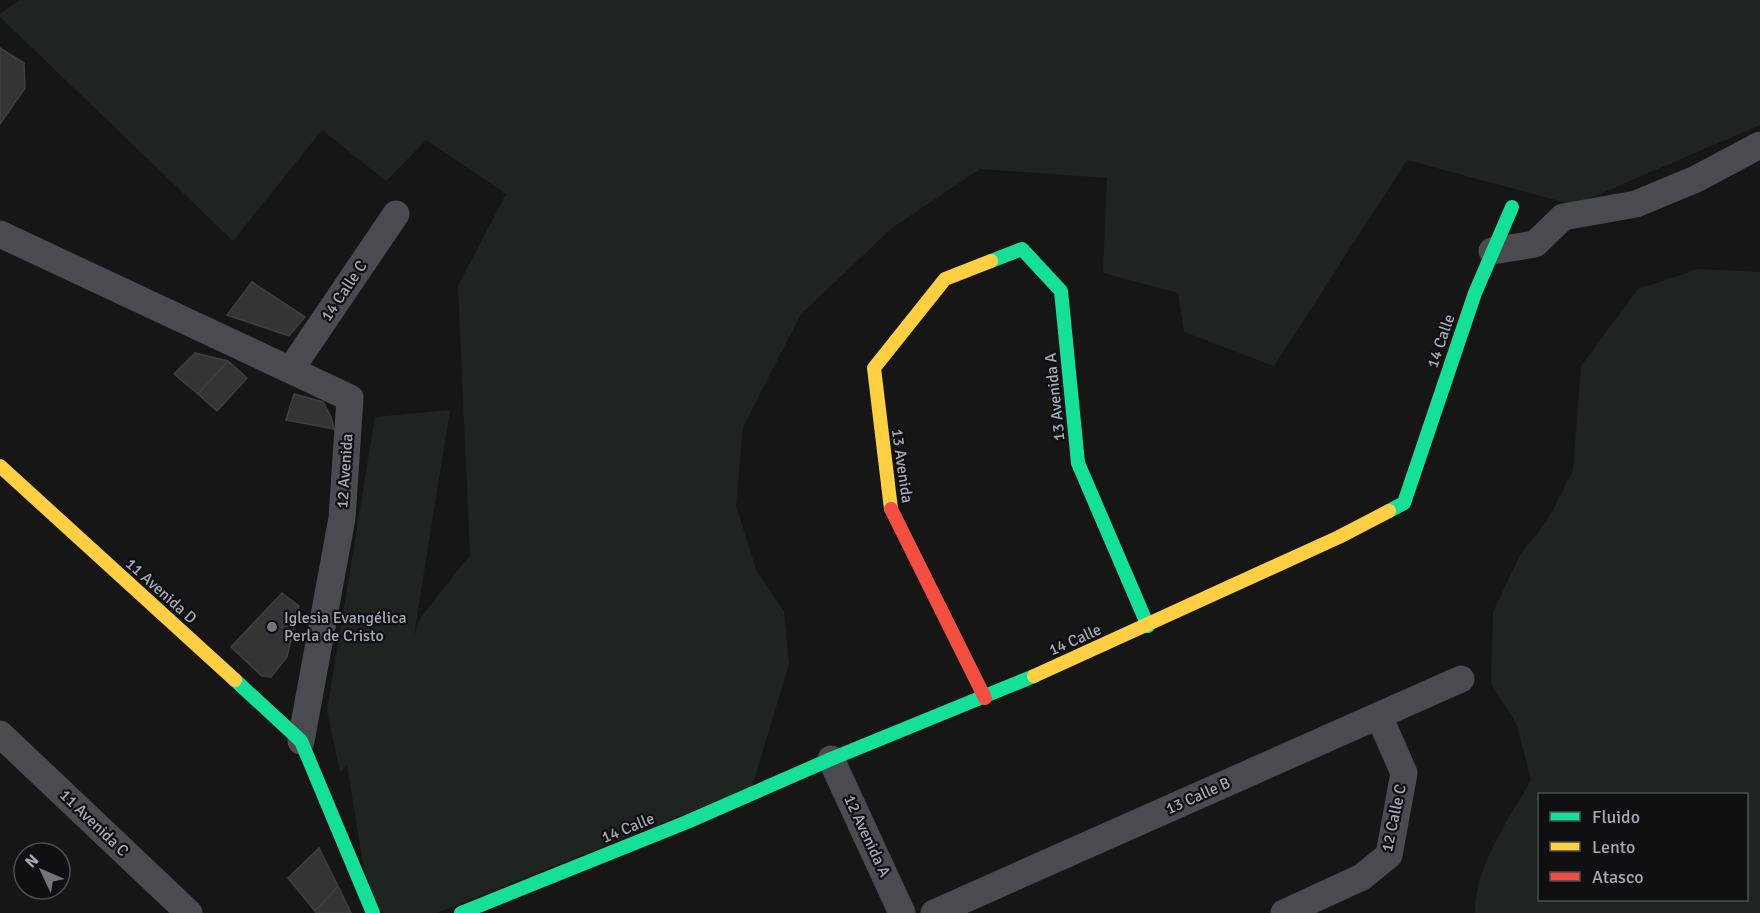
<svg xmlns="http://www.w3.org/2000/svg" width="1760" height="913" viewBox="0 0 1760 913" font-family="Signika,sans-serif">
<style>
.green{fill:#1e2520;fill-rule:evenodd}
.building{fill:#343435;stroke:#3e3f42;stroke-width:1.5}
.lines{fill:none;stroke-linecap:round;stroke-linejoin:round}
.street{stroke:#4a4b4f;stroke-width:27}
.fast{stroke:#16e098;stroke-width:14}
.slow{stroke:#ffcf43;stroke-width:14}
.jam{stroke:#f24e42;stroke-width:14}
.poi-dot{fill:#74767f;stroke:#101012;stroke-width:2}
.labels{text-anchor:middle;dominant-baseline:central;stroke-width:4.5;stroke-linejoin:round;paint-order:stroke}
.street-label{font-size:16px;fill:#a6aab8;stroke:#101012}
.poi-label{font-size:16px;fill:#a6aab8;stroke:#101012;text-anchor:start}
</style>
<rect width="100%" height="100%" fill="#161616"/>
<path class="green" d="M20,0H1760V125L1574,205L1407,160L1274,366L1184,332L1178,293L1103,273L1107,178L980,169L892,228L801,314L743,427L736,506L757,572L784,611L789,664L752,787L437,913H383L369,901L347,765L340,772L327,711L375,417L450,410L414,635L421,617L470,555L458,286L506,194L426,140L386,181L322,130L233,241L0,17V14Z
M1698,269L1760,272V913H1475C1475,865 1508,821 1531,780L1517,725L1491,683L1493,612L1520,555L1547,521L1573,470L1581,366L1638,289ZM1746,794V900H1540V794Z"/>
<path class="building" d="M0,48L24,63L25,88L0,124Z
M252,282L305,317L289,336L227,315Z
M195,353L228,361L198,394L174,374Z
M228,361L247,378L217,411L198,394Z
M294,394L323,402L331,417L334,429L286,420Z
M282,593L299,606L287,657L271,677L262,676L231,647Z
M319,848L338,886L315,911L288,878Z
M338,886L351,913H316L315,911Z"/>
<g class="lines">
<path class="street" d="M0,234L350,398L342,518L301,741
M1492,251L1535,244L1563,217L1636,204L1696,179L1760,145
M291,369L396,214
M0,734L189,913
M831,759L902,913
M934,913L1461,679
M1284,913L1362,877L1389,855L1404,773L1379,716"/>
<path class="fast" d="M991,261L1022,249L1061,291L1078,463L1148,626
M1389,511L1404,503L1475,293L1512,207
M235,680L301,741L373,913
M461,913L687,822L831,759L1034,676"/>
<path class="slow" d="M0,466L235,680
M891,509L874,368L945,279L991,261
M1034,676L1339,537L1389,511"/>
<path class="jam" d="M891,509L985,698"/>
</g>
<circle class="poi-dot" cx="272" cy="627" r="6"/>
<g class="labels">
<g class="street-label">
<text transform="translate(344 291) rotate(-56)">14 Calle C</text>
<text transform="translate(1441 341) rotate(-71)">14 Calle</text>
<text transform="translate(1055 397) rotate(-96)">13 Avenida A</text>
<text transform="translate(902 466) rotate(82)">13 Avenida</text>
<text transform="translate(345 471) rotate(-86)">12 Avenida</text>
<text transform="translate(161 591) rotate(42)">11 Avenida D</text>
<text transform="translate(1075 640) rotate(-24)">14 Calle</text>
<text transform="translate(1198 796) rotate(-24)">13 Calle B</text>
<text transform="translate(1394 818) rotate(-78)">12 Calle C</text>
<text transform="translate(94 823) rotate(44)">11 Avenida C</text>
<text transform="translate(628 828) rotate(-22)">14 Calle</text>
<text transform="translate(867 836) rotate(65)">12 Avenida A</text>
</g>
<g class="poi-label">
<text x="284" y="618">Iglesia Evangélica<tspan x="284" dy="18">Perla de Cristo</tspan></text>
</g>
</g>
<rect x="1538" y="793" width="210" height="108" fill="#101012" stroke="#4c4e54" stroke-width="1.5"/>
<rect x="1550" y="812" width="30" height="9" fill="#16e098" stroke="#4c4e54" stroke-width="1.5"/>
<text x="1592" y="823" font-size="18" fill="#a6aab8">Fluido</text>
<rect x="1550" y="842" width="30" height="9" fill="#ffcf43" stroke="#4c4e54" stroke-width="1.5"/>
<text x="1592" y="853" font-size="18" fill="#a6aab8">Lento</text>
<rect x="1550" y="872" width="30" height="9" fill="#f24e42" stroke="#4c4e54" stroke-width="1.5"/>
<text x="1592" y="883" font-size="18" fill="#a6aab8">Atasco</text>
<g transform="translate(42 871) rotate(314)"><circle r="28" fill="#101012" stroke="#4c4e54" stroke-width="1.5"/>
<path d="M0-4.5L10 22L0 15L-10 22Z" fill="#74767f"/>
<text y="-9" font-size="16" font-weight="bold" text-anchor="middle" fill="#a6aab8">N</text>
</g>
</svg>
